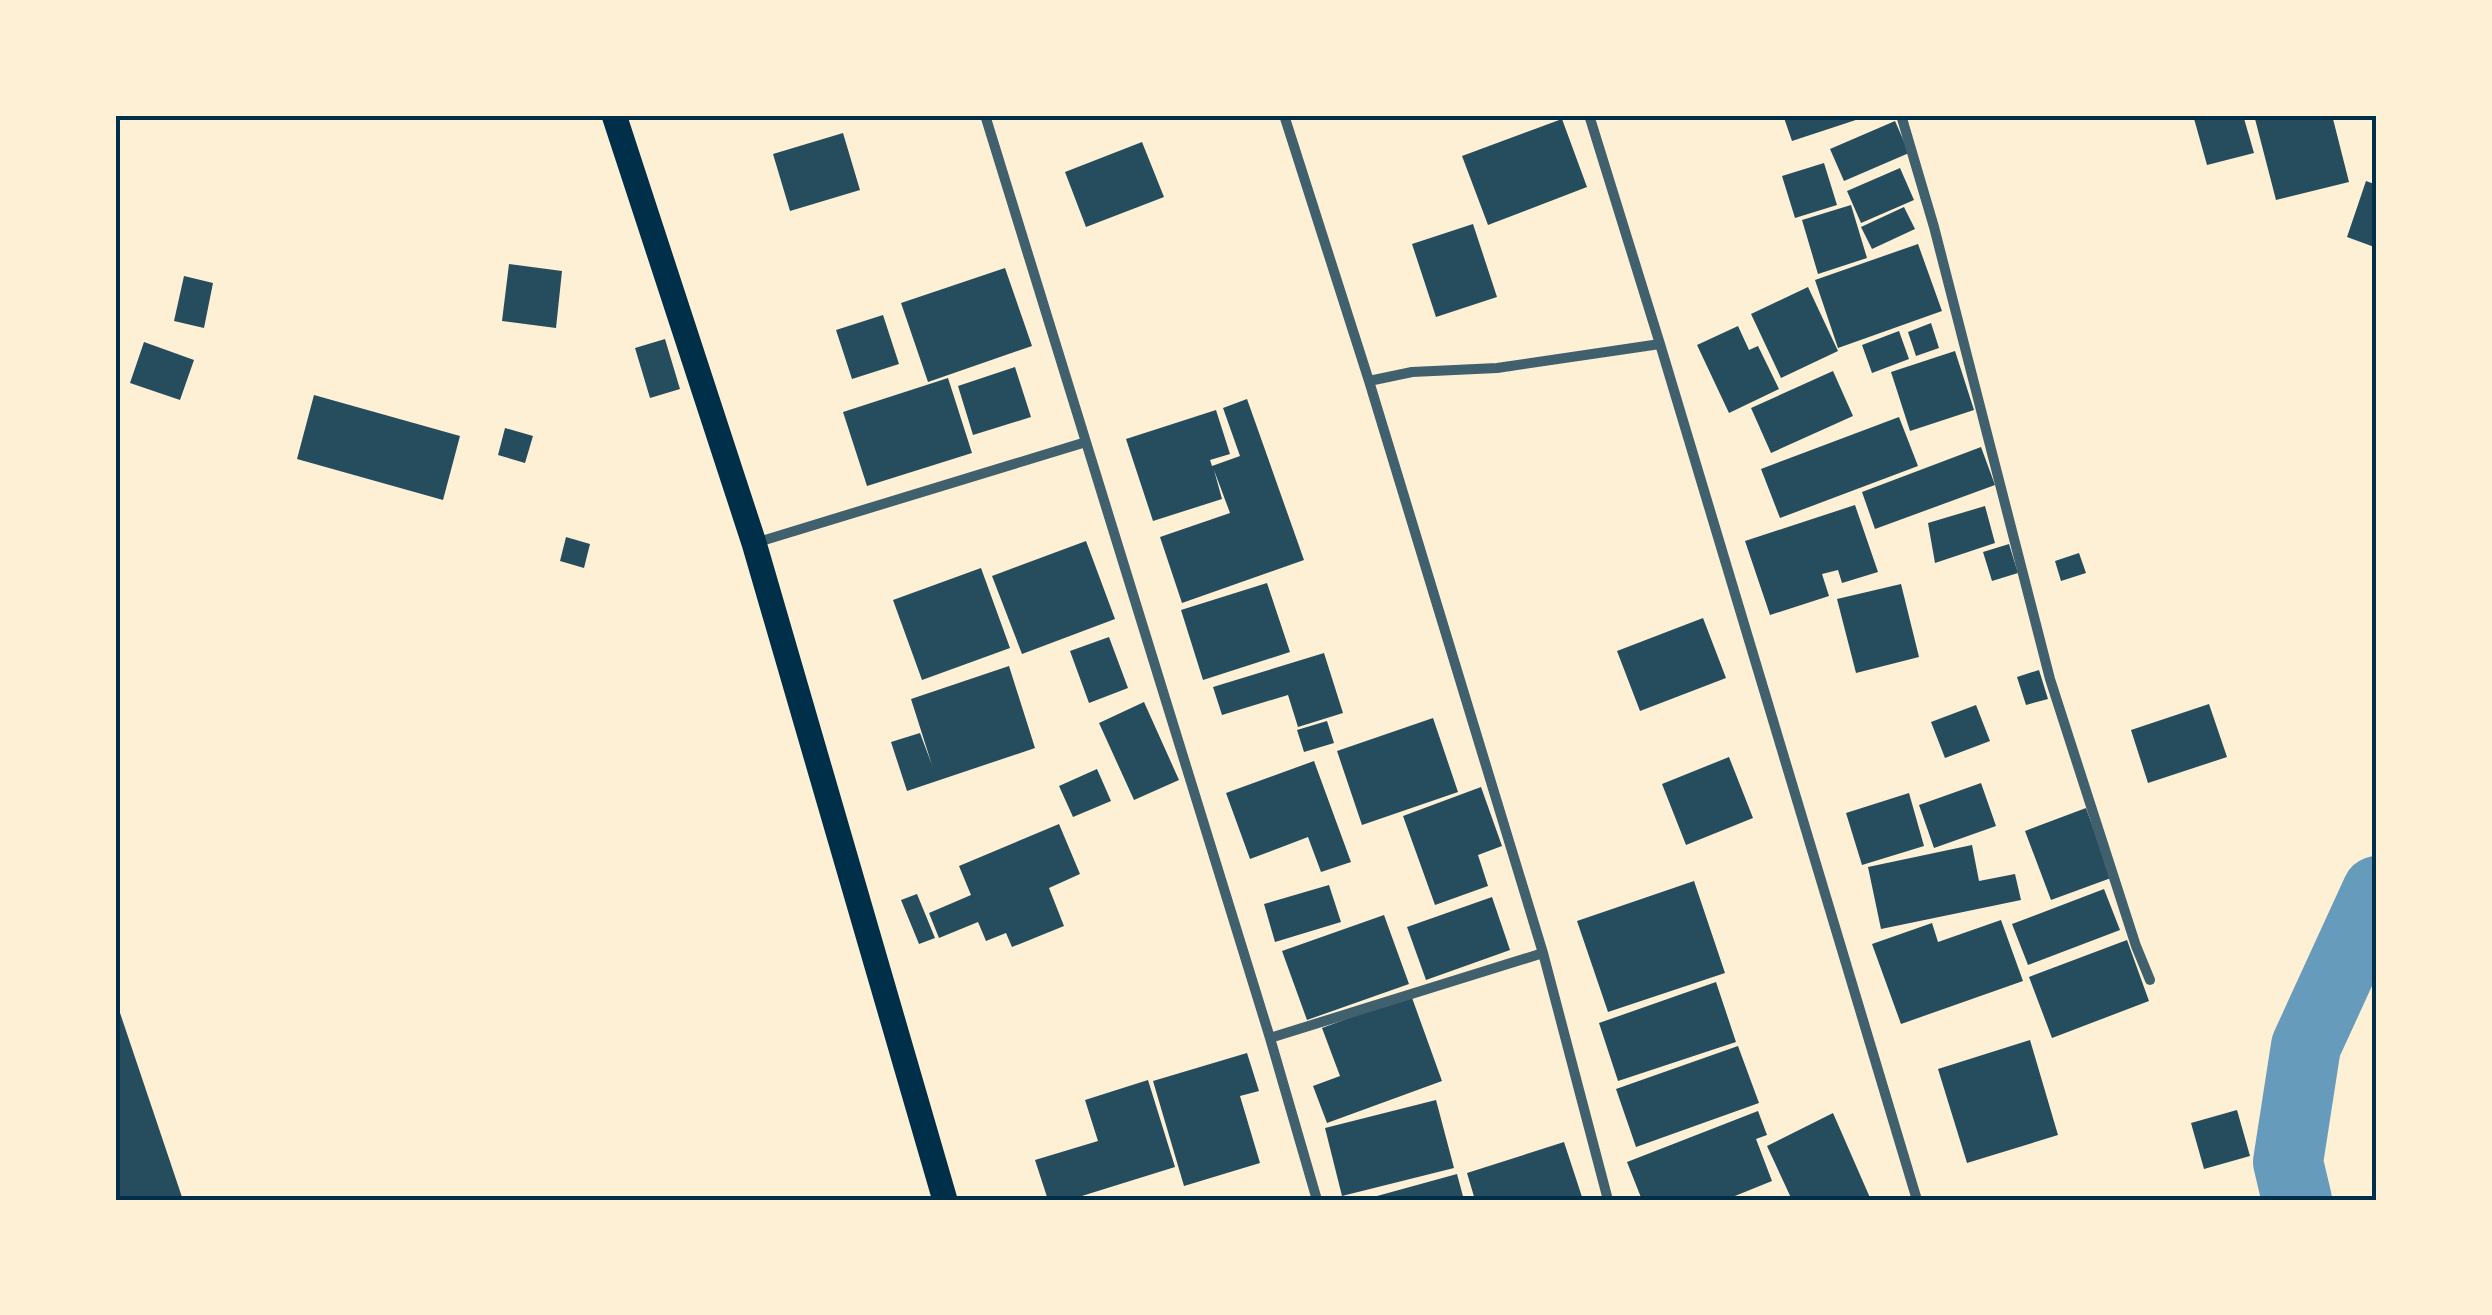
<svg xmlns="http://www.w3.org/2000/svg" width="2492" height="1315" viewBox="0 0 2492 1315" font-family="Raleway,sans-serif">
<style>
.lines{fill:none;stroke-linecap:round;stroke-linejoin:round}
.river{stroke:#669bbc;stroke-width:70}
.building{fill:#264d5e}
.minor{stroke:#3f606c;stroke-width:10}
.primary{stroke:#003049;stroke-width:25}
.neatline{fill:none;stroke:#003049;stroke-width:4}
</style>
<rect width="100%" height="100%" fill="#fdf0d5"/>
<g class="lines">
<path class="river" d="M2297,1200L2288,1162L2306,1046L2377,891"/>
</g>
<path class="building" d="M1783,115H1868V116L1792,141Z
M2193,115H2243L2254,153L2207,165Z
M2254,115H2332L2349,182L2276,200Z
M1562,119L1587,187L1488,225L1462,156Z
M1895,121L1909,153L1844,181L1830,149Z
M843,133L860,190L790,211L773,154Z
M1142,142L1164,197L1086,227L1065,172Z
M1824,163L1837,205L1795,218L1782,176Z
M1900,168L1914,200L1861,223L1847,191Z
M2366,181L2377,185V248L2347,237Z
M1851,205L1867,258L1818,274L1802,220Z
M1904,207L1915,229L1872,249L1861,227Z
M1473,224L1497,297L1436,317L1412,244Z
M1918,244L1942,311L1838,348L1815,280Z
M509,264L562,271L556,328L502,321Z
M1005,268L1032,346L928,382L901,303Z
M184,276L213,283L204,328L174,321Z
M1808,287L1838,351L1781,378L1751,314Z
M883,315L899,364L852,379L836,330Z
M1931,323L1939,348L1916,356L1908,332Z
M1738,326L1749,350L1758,346L1779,389L1729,413L1697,345Z
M1899,331L1909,359L1872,373L1862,345Z
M665,339L680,389L650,398L635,348Z
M144,342L194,360L180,400L130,383Z
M1955,351L1974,410L1910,431L1891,372Z
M1015,367L1031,417L973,435L958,386Z
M1833,371L1853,416L1771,453L1751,408Z
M948,378L972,453L867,486L843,412Z
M314,395L460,436L443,500L297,459Z
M1247,399L1304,560L1182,603L1160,537L1230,513L1214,470L1222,499L1153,521L1126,439L1216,410L1230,454L1210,460L1212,466L1240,456L1223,408Z
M1899,417L1918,466L1780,518L1761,469Z
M505,428L533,436L525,463L498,455Z
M1981,447L1995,485L1875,529L1862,492Z
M1855,505L1878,572L1842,583L1838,570L1822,574L1829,596L1770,615L1745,541Z
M1985,506L1995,543L1935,563L1928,523Z
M566,537L590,544L584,568L560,561Z
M1086,541L1115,619L1022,654L992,576Z
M2009,544L2018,573L1992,581L1983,552Z
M2079,553L2086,573L2061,581L2055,561Z
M981,568L1010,648L922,680L893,600Z
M1267,583L1290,652L1203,680L1181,610Z
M1901,584L1919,657L1856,673L1837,599Z
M1703,618L1726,678L1640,711L1617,651Z
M1109,637L1128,688L1089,703L1070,651Z
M1324,653L1343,713L1298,727L1288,695L1222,715L1213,687Z
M1009,666L1035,748L907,791L891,742L920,733L932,765L911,699Z
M2039,670L2048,699L2026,705L2017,677Z
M1144,702L1179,780L1134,800L1099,723Z
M2209,704L2227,757L2148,783L2131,730Z
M1976,705L1990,741L1945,758L1931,722Z
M1433,718L1458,792L1362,825L1337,751Z
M1327,721L1334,743L1304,752L1297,730Z
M1729,757L1753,818L1686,845L1662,784Z
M1314,761L1351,862L1321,872L1308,837L1250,859L1226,793Z
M1097,769L1111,801L1073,817L1059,786Z
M1981,783L1996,826L1934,848L1919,805Z
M1481,787L1502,846L1478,855L1488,886L1435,905L1403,816Z
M1909,793L1924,846L1862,865L1846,813Z
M2086,808L2111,878L2051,900L2025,831Z
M1059,824L1080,874L1049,888L1064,926L1012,947L1006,933L986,941L978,922L939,938L929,913L971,895L959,866Z
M1972,845L1979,881L2015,874L2021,900L1881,929L1868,867Z
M1694,881L1725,973L1608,1012L1577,921Z
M1329,885L1341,922L1275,942L1264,904Z
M2104,889L2120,930L2028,965L2012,924Z
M917,894L935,938L919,944L901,900Z
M1492,897L1510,950L1426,980L1407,927Z
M1384,915L1409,984L1307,1020L1282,951Z
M2001,920L2023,981L1901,1024L1872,944L1932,923L1938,942Z
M2127,940L2149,1001L2052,1038L2029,977Z
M1716,982L1736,1042L1618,1081L1599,1023Z
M1411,995L1442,1081L1327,1123L1313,1086L1340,1076L1322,1028Z
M116,1001L183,1200H118L115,1191Z
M2030,1040L2058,1135L1967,1163L1938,1069Z
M1738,1046L1759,1103L1636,1147L1616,1089Z
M1247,1053L1259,1091L1240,1096L1260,1163L1184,1186L1153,1081Z
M1148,1080L1175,1167L1069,1200H1048L1035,1160L1098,1141L1085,1100Z
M1436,1100L1454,1168L1342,1196L1325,1128Z
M2237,1110L2250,1156L2204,1169L2191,1123Z
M1758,1111L1767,1135L1756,1139L1772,1181L1725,1200H1642L1627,1162Z
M1833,1113L1871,1200H1792L1767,1146Z
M1564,1142L1583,1200H1475L1467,1173Z
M1457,1174L1464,1200H1378L1377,1196Z"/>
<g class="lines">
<path class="minor" d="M985,115L1270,1038L1317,1200
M1284,115L1369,381L1543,953L1608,1200
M1589,115L1660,344L1917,1200
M1901,115L1934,227L2050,679L2136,946L2150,980
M1369,381L1412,372L1497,368L1660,344
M755,543L1086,442
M1270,1038L1543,953"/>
<path class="primary" d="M614,115L754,543L945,1200"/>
</g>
<rect width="2492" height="1315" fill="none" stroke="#fdf0d5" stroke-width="235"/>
<rect x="118" y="118" width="2256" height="1080" class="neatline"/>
</svg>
